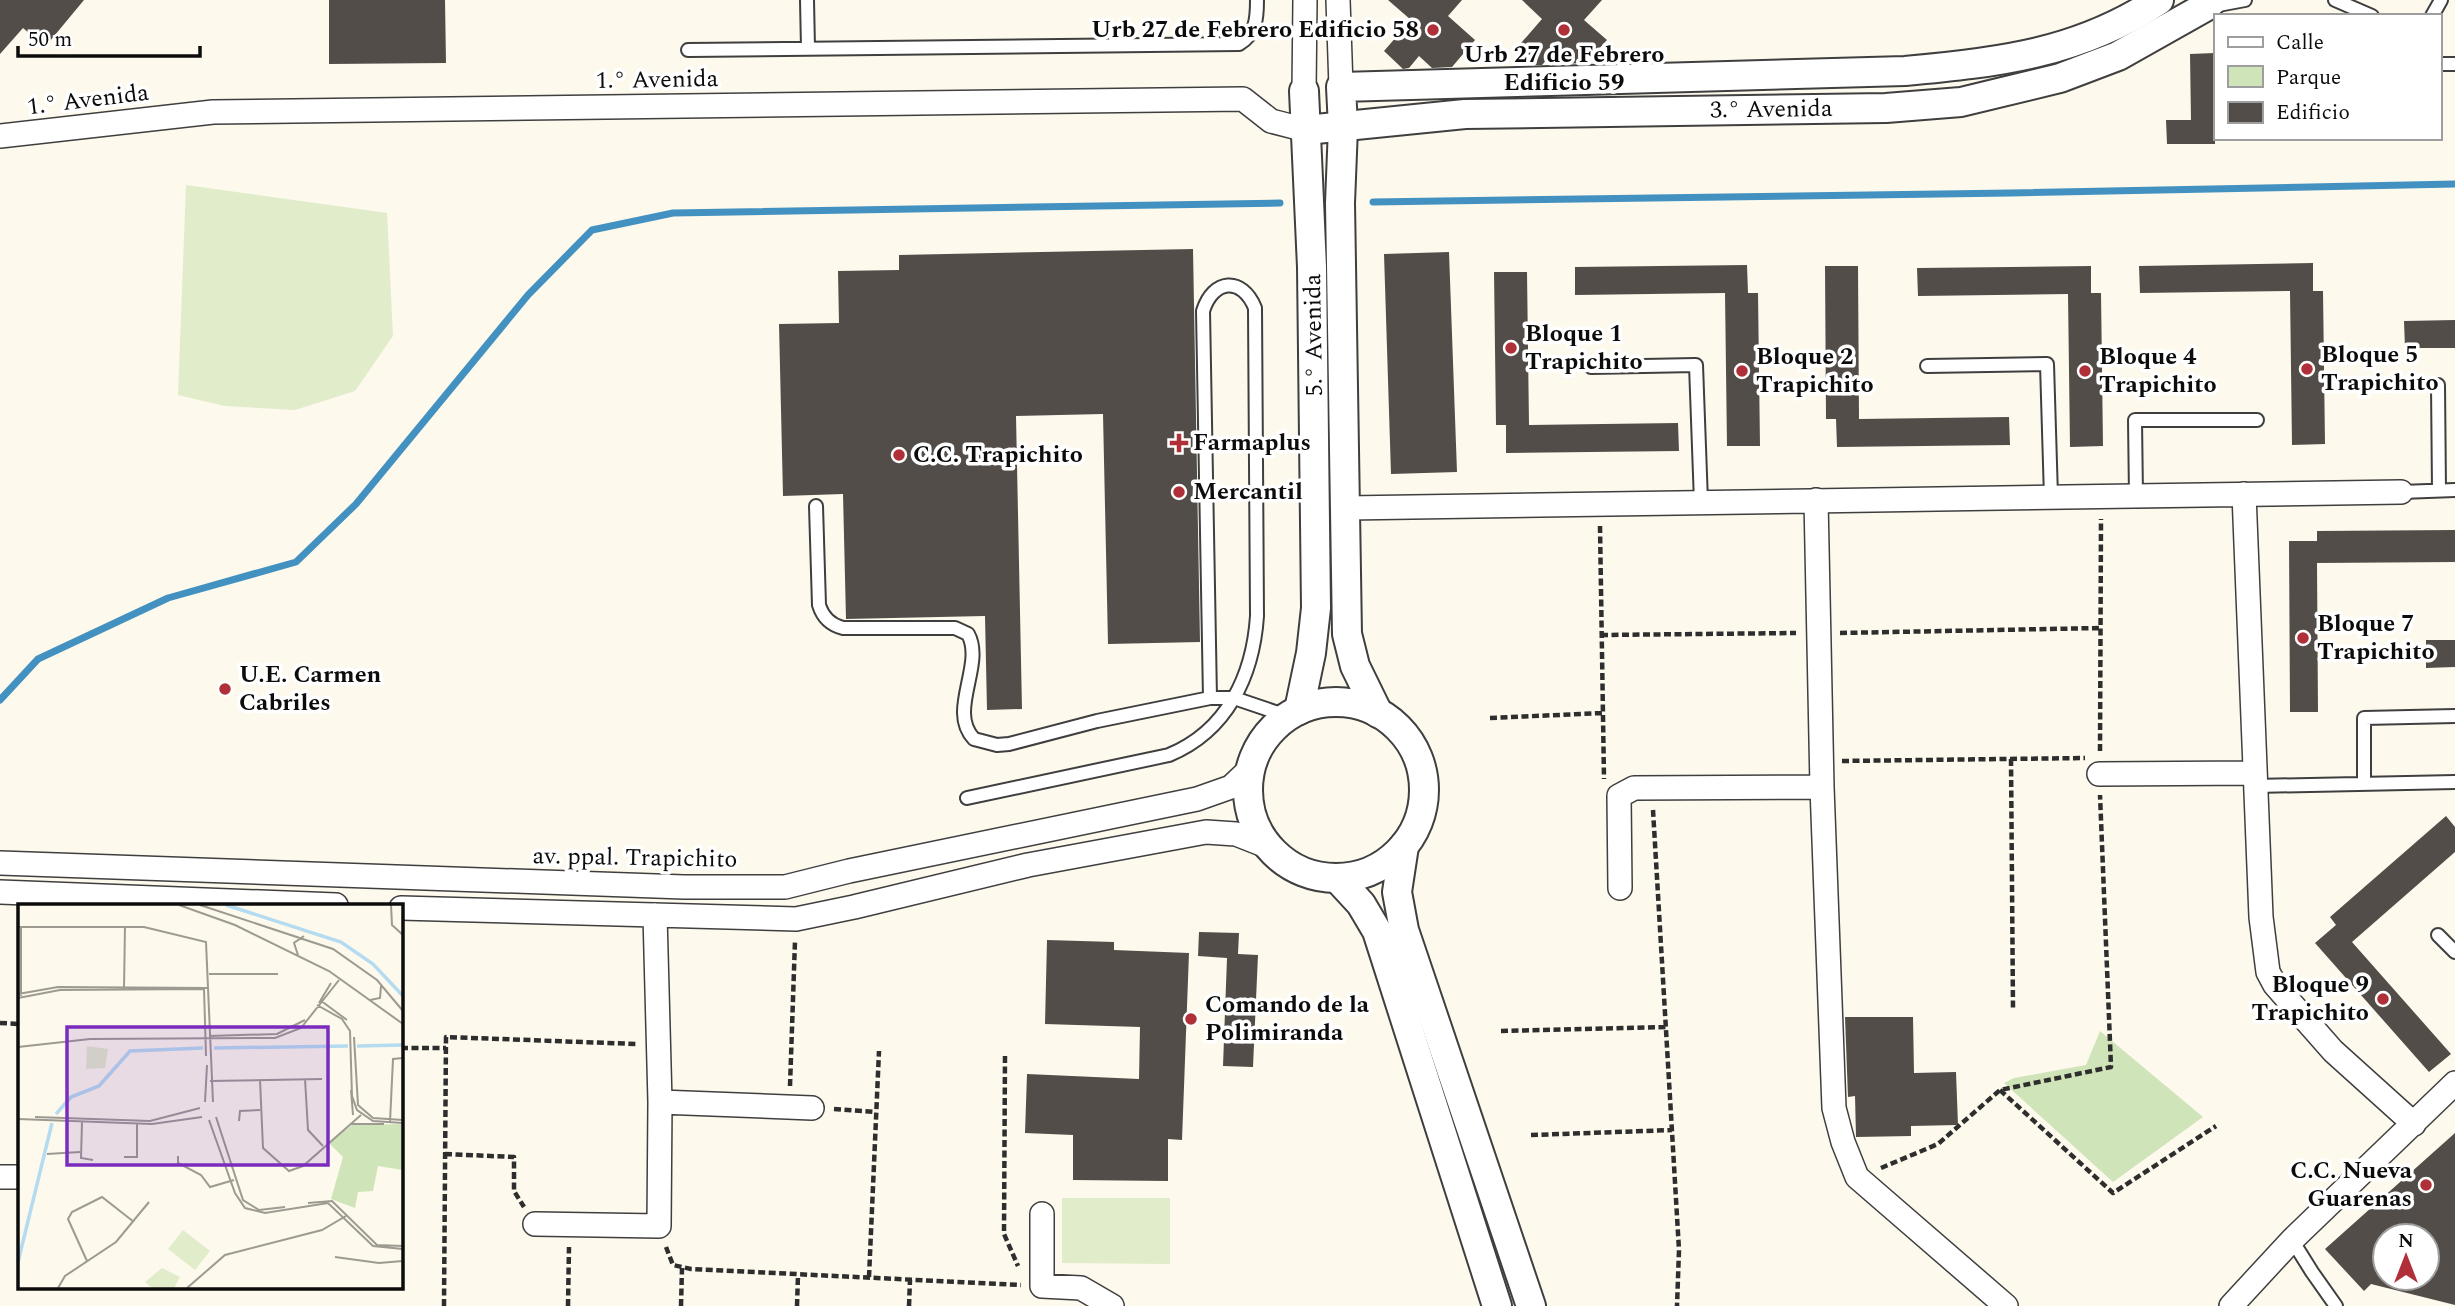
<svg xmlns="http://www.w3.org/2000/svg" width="2455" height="1306" viewBox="0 0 2455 1306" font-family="Spectral,serif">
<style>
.green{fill:#d0e4b9}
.pitch{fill:#e1ecca}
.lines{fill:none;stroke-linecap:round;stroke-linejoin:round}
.stream{stroke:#4391c1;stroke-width:7}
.building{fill:#534d49;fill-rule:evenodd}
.service-casing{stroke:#3f3f3f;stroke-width:16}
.minor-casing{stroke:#3f3f3f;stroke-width:26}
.tertiary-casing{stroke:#3f3f3f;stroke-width:32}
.path{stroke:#2e2e2e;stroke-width:4.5;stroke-dasharray:7 3.5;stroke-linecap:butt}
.service{stroke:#fff;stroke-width:12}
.minor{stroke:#fff;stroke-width:23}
.tertiary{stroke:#fff;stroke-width:28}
.poi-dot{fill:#af3039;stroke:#fff;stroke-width:2.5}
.labels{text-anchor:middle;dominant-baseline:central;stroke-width:7;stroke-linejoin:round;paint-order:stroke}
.poi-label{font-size:24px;font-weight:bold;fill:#0c0c0c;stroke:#fff;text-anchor:start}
.street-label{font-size:24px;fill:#0c0c0c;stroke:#fff}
.inset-river{fill:none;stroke:#b5dbf0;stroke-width:3.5}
.inset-road{fill:none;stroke:#9d9a92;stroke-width:2}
.view{fill:#7b2cbf;fill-opacity:0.15;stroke:#7b2cbf;stroke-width:3.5}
.inset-edge{fill:none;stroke:#0c0c0c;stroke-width:3.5}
</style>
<rect width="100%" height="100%" fill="#fdf9ec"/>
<path class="green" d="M2100,1031L2203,1117L2113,1182L2004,1083L2014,1078L2086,1065Z"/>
<path class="pitch" d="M186,185L387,213L393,336L355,391L295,410L225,406L178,395Z
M1062,1198H1170V1264L1062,1263Z"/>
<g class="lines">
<path class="stream" d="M1373,202L2011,193L2455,184
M0,700L38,659L168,598L296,562L356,504L528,295L592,230L673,213L1280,203"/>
</g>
<path class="building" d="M0,0H84L45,47L23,28L0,54Z
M329,0H445L446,63L329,64Z
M1388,0H1462L1448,16L1475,40L1452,67L1432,68L1419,56L1409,68L1403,69L1384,51L1411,20Z
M1522,0H1602L1584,20L1607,40L1586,63L1560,64L1551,55L1542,65H1532L1515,50L1542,19Z
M2215,53V144H2167L2166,120H2191L2190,54Z
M1193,249L1200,642L1108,644L1103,414L1016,416L1022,709L987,710L985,616L846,619L843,494L783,496L779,324L839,323L838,271L899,270V255Z
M1449,252L1457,472L1391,474L1384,254Z
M2313,263V291H2323L2325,444L2292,445L2290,291L2140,293L2139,266Z
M1747,265L1748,293H1758L1760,446H1727L1725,293L1575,295V267Z
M1825,266H1858L1859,419L2009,417L2010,445L1837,447L1836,419H1826Z
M2091,266V293H2101L2103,446L2070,447L2068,294L1918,296L1917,268Z
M1494,272H1527L1529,425L1678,423L1679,451L1506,453V425H1496Z
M2455,320V348H2405L2404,321Z
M2455,530V562L2317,563L2318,712H2290L2289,541H2317V531Z
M2426,640H2455V667L2426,668Z
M2446,816L2455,827V852L2352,942L2451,1054L2429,1072L2315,943L2336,925L2330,917Z
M1199,932L1239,933L1238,954L1258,955L1253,1067L1223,1066L1227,958L1198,956Z
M1047,940L1114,942V950L1189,953L1182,1140L1168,1139V1181L1073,1180V1135L1025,1133L1027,1074L1139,1079L1140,1027L1045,1024Z
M1845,1017H1913L1914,1073L1956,1072L1958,1125L1911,1126V1136L1856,1137L1855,1096L1848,1097Z
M2455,1133V1305L2371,1284L2364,1291L2325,1249ZM2385,1236H2427V1278H2385Z"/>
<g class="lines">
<g class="service-casing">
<path id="service" d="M807,0L808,48
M2335,0L2372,16
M2213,6L2245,0
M2432,16L2441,0
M688,50L1239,44C1256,34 1257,19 1257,0
M2439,64H2455
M1927,366L2047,364L2051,497
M1591,367L1696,365L1701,502
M2438,385L2439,490
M2401,492L2455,490
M2136,496L2135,420H2257
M816,506L819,605C823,618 831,625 843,628H955L968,634C985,665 947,711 974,739L997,745L1009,744L1097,721L1210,698H1234L1287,716
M2364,784V718L2455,716
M2255,786L2455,782
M967,798L1169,755C1227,731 1253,676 1257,616L1255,308C1242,276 1213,279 1203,311L1210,698
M2438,935L2455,952
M2292,1240L2312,1272L2336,1306"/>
</g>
<g class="minor-casing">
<path id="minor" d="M1338,0L1341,87
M1304,91L1305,0
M0,136L213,112L1243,99L1271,121L1306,130
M2244,494L2261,917L2268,972L2275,985L2333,1051L2414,1124
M1816,500L1822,787L1834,1108L1843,1142L1857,1177L2006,1306
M1347,508L2401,492
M2099,774L2255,773
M0,863L684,887H785L849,871L1197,799L1231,787L1251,768
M1620,888L1619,796L1634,788L1822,787
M0,892L336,905
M401,908L796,919L854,907L1028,865L1206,832L1236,834L1269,847
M660,1102L812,1108
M0,1177H19
M1042,1214V1286L1081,1288L1112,1306
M535,1224L659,1226L660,1102L655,915
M2231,1306L2292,1240L2455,1083"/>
</g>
<g class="tertiary-casing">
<g id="tertiary">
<path id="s1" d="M1306,130L1465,114L1886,108L1961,102L2060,78L2118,56L2205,7L2213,0"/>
<circle cx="1336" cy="790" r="88"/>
<path d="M1299,710L1311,653L1316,608L1312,267L1304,91"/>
<path d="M1378,713L1355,666L1347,634L1340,203L1343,127L1341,87L1905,71C1997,63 2080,53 2159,0"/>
<path d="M1404,846L1397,892L1404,930L1531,1306"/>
<path d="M1337,878L1361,904L1377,931L1497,1306"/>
</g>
</g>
<path class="path" d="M1600,526L1604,779
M1840,633L2100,628
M1601,635L1796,633
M1490,718L1602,713
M2100,751L2101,519
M2011,759L2013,1008
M1842,761L2085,758
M1653,810L1679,1250L1677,1306
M0,1023L19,1024
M1501,1031L1666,1027
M401,1048H446
M1005,1056L1004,1234L1018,1266
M790,1086L795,941
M2000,1090L2113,1193L2216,1126
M834,1109L876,1112
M1531,1135L1672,1130
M445,1154L514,1157V1191L524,1207
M1881,1168L1938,1144L2000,1090L2111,1067L2100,795
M666,1247L673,1265L691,1269L1021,1285
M869,1277L879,1051
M444,1306L446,1037L636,1044
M568,1306L569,1247
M681,1306L682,1268
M797,1306L798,1275
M909,1306L910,1280"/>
<use href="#service" class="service"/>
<use href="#minor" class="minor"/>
<use href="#tertiary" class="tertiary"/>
</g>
<g class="poi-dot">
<circle cx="1433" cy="30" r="7"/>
<circle cx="1564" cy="30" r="7"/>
<circle cx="1511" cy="348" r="7"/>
<circle cx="2307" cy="369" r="7"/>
<circle cx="1742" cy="371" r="7"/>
<circle cx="2085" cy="371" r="7"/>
<path d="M1175.5 432.5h7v7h7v7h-7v7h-7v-7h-7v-7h7z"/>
<circle cx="899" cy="455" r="7"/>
<circle cx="1179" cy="492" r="7"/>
<circle cx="2303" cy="638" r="7"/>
<circle cx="225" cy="689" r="7"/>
<circle cx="2383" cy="999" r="7"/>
<circle cx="1191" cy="1019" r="7"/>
<circle cx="2426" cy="1185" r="7"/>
</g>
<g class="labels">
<g class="poi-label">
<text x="1419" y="30" text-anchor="end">Urb 27 de Febrero Edificio 58</text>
<text x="1564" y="55" text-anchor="middle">Urb 27 de Febrero<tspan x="1564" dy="28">Edificio 59</tspan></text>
<text x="1525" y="334">Bloque 1<tspan x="1525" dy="28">Trapichito</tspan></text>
<text x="2321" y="355">Bloque 5<tspan x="2321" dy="28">Trapichito</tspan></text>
<text x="1756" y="357">Bloque 2<tspan x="1756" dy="28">Trapichito</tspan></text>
<text x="2099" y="357">Bloque 4<tspan x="2099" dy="28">Trapichito</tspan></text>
<text x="1193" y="443">Farmaplus</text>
<text x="913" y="455">C.C. Trapichito</text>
<text x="1193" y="492">Mercantil</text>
<text x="2317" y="624">Bloque 7<tspan x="2317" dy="28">Trapichito</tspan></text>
<text x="239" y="675">U.E. Carmen<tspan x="239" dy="28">Cabriles</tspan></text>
<text x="2369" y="985" text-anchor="end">Bloque 9<tspan x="2369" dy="28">Trapichito</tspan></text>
<text x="1205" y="1005">Comando de la<tspan x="1205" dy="28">Polimiranda</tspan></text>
<text x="2412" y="1171" text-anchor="end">C.C. Nueva<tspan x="2412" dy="28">Guarenas</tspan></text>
</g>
<g class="street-label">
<text transform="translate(657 80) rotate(-1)">1.° Avenida</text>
<text transform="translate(88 100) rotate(-7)">1.° Avenida</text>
<text stroke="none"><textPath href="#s1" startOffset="466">3.° Avenida</textPath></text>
<text transform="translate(1314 335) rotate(-91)">5.° Avenida</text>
<text transform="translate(635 858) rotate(1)">av. ppal. Trapichito</text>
</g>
</g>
<g transform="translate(18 904)">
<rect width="385" height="385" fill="#fdf9ec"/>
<path d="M385,220V266L360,262L355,287L340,288L337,304L313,295L325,253L311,239L334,221Z" fill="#d0e4b9"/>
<path d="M69,142L90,145L87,164L68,165ZM165,326L192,347L177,366L150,345ZM144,364L162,373L156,384H134L127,378Z" fill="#e1ecca"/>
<path class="inset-river" d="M208,1L323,38L355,60L385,92M339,142L385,141M196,144L330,142M38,210L53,193L81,182L112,147L185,144M0,358L34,219"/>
<path class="inset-road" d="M161,1L217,21L311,67L385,120M182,1L315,45L359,76L385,107M373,1L374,21L385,31M0,23H126L188,38L195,198M3,23V92M280,51L276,39L286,32M191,70H260M106,85L107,22M0,90L40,83L190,84M0,94L42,86L186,85L188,152M302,96L329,116M352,96L362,94L363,82M301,99L313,79M299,101L324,115L332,127L334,192L339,206L355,217L385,219M191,132L259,130L287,116M336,133L340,201L355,214L385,216M0,143L72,135L257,134L283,124L321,76M287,175L290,226L305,242M242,176L245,244L271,267L285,262L343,211M192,177L304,175M333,186L335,211M187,198L189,161M17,213L132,217L182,204M198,213L225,296L241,306L267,303M0,215L134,220L184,213M191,216L217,289L227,304L247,309L310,299L355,342L385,345M221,217L222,207L242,206M64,218L63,254L75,256M372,218L375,155L385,154M333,220H366M29,250L62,248M160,252V259L183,271L192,283L216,276M106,253H119V220M290,299L314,297L359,341L385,342M317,353L361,359L385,357M69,357L50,315L54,308L84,293L116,318M40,384L47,372L98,338L131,298M169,384L207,351L304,326L328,312"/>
<path class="view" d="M49,123H310V261H49Z"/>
<rect width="385" height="385" class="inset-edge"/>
</g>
<rect x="2214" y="14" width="228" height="126" fill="#ffffff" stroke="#9e9e9e" stroke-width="2"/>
<rect x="2228" y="37" width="35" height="10" fill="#ffffff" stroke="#9e9e9e" stroke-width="2"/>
<text x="2276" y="49" font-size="21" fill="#0c0c0c">Calle</text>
<rect x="2228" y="66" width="35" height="21" fill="#d0e4b9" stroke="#9e9e9e" stroke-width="2"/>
<text x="2276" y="84" font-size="21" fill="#0c0c0c">Parque</text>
<rect x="2228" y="102" width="35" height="21" fill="#534d49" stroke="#9e9e9e" stroke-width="2"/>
<text x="2276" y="119" font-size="21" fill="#0c0c0c">Edificio</text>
<g transform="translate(2406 1257)"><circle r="33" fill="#ffffff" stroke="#9e9e9e" stroke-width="2"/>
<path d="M0-5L12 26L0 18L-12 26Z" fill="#af3039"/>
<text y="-10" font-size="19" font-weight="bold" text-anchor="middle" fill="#0c0c0c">N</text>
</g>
<path d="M18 46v10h182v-10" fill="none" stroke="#0c0c0c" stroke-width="3.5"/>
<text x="28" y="46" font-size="21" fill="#0c0c0c" stroke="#ffffff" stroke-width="5" paint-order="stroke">50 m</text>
</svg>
